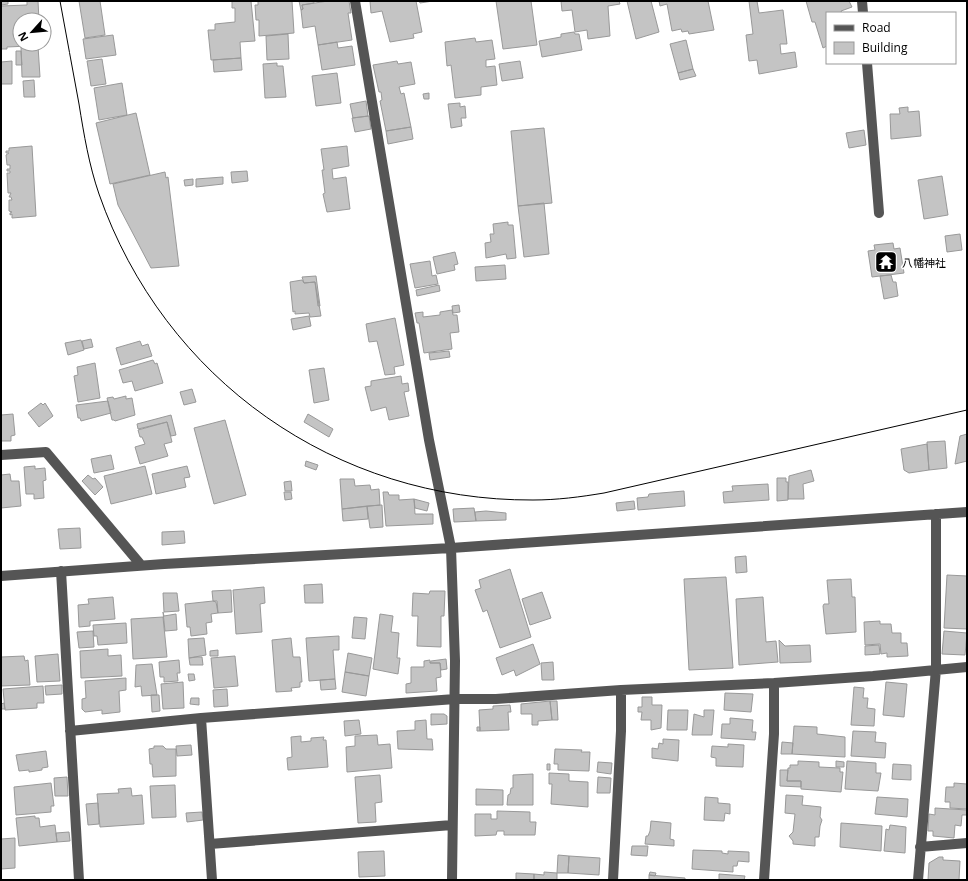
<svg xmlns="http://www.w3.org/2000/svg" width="968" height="881" viewBox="0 0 968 881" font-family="'Open Sans','Noto Sans JP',sans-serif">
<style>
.building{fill:#c4c4c4;stroke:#999}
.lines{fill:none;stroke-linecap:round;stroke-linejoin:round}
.minor{stroke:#555;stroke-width:10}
.tram{stroke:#000;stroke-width:1}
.labels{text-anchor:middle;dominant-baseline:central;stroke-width:3;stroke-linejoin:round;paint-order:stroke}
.poi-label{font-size:11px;fill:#000;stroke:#fff;text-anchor:start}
</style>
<rect width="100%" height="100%" fill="#fff"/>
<path class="building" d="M1,1H8V4L1,5Z
M27,1H38L39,20H20V44H29V46L7,47V49H1V6L27,5Z
M79,1H100L105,35L85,38Z
M232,1H251L255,41L240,42L241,58L211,60L208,30H215V24L235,22V8H232Z
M258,1H292L294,33L259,36V20H256L255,5H258Z
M299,1H314V3L302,5L303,9L301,10Z
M328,1H349L351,13H348L352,40L318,45L315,26L303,28L301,10L303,9L302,5Z
M370,1H416L422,32L413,34L414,38L390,42L382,11L371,13Z
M419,1H433L420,3Z
M496,1H531L537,45L503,49Z
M561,1H619L620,4L608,6L610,36L588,39L587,30L575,32L572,10L562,11Z
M627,1H651L659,32L636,39Z
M659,1H708L714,30L689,34L688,31L682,32L681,29L672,31L667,4L660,6Z
M749,1H757L759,13L783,10L787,44H780L781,54L795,52L797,67L759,74L757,60L749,61L746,35L753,34Z
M806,1H849L852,7L841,11L842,13H827V46L823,48L815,22H812Z
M574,32L575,34H579L582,50L542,57L539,41L561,37V34Z
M288,34L289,59L267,60L266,36Z
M113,35L116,55L86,59L83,39Z
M475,38L476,42L492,40L495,59L486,60V67L495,66L497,85L481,87V95L455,98L451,65L447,66L445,42Z
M686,40L693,69L678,73L670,44Z
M337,42L338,48L352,46L355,65L322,70L318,45Z
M21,46H38L40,77H22Z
M16,51H21L22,65H16Z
M241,58L242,70L214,72L213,60Z
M102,59L106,84L91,86L87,61Z
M12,61V84H1V62Z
M397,61L398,64L411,62L415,84L399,87L401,94L404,93L411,127L386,131L380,101L382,100L381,92H379L373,65Z
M520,61L523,78L502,81L499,64Z
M277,63V66H283L286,97L265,98L263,64Z
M693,69L696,76L680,80L678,73Z
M337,73L341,103L316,106L312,76Z
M34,80L35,97H24L23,81Z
M122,83L127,115L99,120L94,88Z
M429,93V99H424L423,94Z
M366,101L368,116L353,118L350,104Z
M460,103V107L465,106L466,118H461L462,126L451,128L448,104Z
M908,107V112L919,111L921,136L891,139L890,114H900L899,108Z
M136,113L150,175L110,184L96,123Z
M369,116L371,129L355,132L352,118Z
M411,127L413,139L388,144L386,131Z
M544,128L552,203L518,206L511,131Z
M864,130L866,145L849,148L846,133Z
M32,146L36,216L12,218V214L10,215V213L12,212L9,211V200H12L11,197H9L11,193H8L7,173H10V171H7V169H10V165H7L6,155L9,153H6V151H9V148Z
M347,146L349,166L332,169L333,179L346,177L350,209L327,212L323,194L325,193L322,170H324L321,149Z
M247,171L248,181L232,183L231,172Z
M165,172L166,178L168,177L179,266L151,268L118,205L113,184Z
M942,176L948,215L924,219L918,180Z
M223,177V184L196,187V179Z
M193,179V185L185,186L184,180Z
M544,203L549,254L524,257L518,206Z
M508,222V225H513L516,258L507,259L506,254L486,258L485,243L491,242L490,234H494L493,224Z
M960,234L962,250L947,252L945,236Z
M893,243L894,249L900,248L904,273L872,277L868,251L875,250L874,245Z
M455,252L458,264L454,265L455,270L437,274L433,257Z
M430,261L432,276L436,275L438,284L415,288L410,264Z
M505,265L506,279L476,281L475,267Z
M891,275L893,282H896L898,296L884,299L880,276Z
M316,276L320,306H318L315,282L304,283L302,277Z
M302,280L304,283L315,282L321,316L310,317L309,313L295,314V311L293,312L290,282Z
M439,285L440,291L417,296L416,290Z
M459,305L460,312L453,313L452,306Z
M452,310L453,315H457L459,332L450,333L452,349L424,353L419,323H417L415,313L423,312V317L440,315V312Z
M309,316L311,326L293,330L291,319Z
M395,318L404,365L394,367L395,374L385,375L377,341L369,342L366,324Z
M91,339L93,347L84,349L82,341Z
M81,340L84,350L68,355L65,343Z
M140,341L142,346L148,344L152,356L121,365L116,348Z
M449,351L450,357L430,360L429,353Z
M153,360L155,364L157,363L163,383L135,391L132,381L123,383L119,370Z
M95,363L100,398L78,402L74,376L78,375L77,367Z
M324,368L329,400L314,403L309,370Z
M401,376L402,384L408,383L409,391L404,392L409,416L389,420L386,407L371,411L365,387L371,386V381Z
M192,389L196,402L184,405L180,392Z
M126,396V399L132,398L135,415L115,421L114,420H112L107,398L113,397L114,399Z
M108,401L111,413L81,421L80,418H78L76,405Z
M41,403L43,405L45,403L53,416L39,427L28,413Z
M13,414L15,435L11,436V441H1V415Z
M308,414L333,429L329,437L304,422Z
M171,415L176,435L171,436L167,422L138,429L137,424Z
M225,420L246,495L214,504L194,428Z
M167,422L172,442L164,444L168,456L140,464L135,447L145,444L142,437H140L138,430Z
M967,434V461L955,464L960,436Z
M945,441L947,468L929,470L927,442Z
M927,444L929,470L909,473L904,470L901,449Z
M111,455L114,469L94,473L91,459Z
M306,461L318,465L316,470L305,466Z
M35,466V469L45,468L46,480L43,481L44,498L34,499V494H26L24,467Z
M145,466L152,494L111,504L104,476Z
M187,466L190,477L184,478L186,487L156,494L152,474Z
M811,470L814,481L803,484L804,499H788L789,476Z
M10,474L11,481H19L21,506L1,508V475Z
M88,475L93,479L95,478L103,487L95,495L82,481Z
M777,478H786V482H788V500L777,501Z
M340,479H354L355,486L370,485L371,490L379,489L380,505L342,509Z
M291,481L292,491H285L284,482Z
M768,484L769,500L724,503L723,492L733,491L732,486Z
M684,491L685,506L638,510L637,498L648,497L649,494Z
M284,492H291L292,499L285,500Z
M383,492H388L389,495H399V500L414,499L415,514H433V524L386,526Z
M414,499L429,503L427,511L415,508Z
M634,501L635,509L617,511L616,503Z
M382,505L383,527L370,528L367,506Z
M367,506L368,519L343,521L342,509Z
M474,508L476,521L454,522L453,509Z
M486,511L506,513V520L476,521L475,512Z
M80,528L81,548L60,549L58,529Z
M184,531L185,543L162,545V532Z
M746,556L747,572L736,573L735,557Z
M510,569L531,637L500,648L487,610L483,612L475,590L481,588L479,580Z
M947,575L967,576V629L944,628Z
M726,577L733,668L689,670L684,579Z
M851,579L852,597H855L856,632L826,634L823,606L824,604H829L827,580Z
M322,584L323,603H305L304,585Z
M264,587L265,603L260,604L262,632L236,634L233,590Z
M231,590L232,612L218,613L217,601H213L212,591Z
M430,591H445L444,616H441V647L417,646L418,616H412L413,593L429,594Z
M542,592L551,618L530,625L522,599Z
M163,593H177L179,611L164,612Z
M113,597L115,619L90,621V626L79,627L78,605L89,604L88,599Z
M763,597L766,642L776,641L778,662L739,665L736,599Z
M213,601L216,602L218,613L211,614L212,622L206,623L207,634L191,636L190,627H187L185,604Z
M163,612L164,616L176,614L177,630L165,631Z
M380,614L393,616L391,632L399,633L397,658H400L398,674L373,669Z
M163,617L167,657L133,659L131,619Z
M354,617L367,618L365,639L352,638Z
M880,621V624H891L892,633H901V643H907L908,656L887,657V653L881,654L880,644L865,645L864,622Z
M126,623L127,643L98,645L97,636H94L93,625Z
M93,631L94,647L79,648L77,632Z
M944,631L967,633L965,655L942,654Z
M339,636V650H333L335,679L309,681L306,638Z
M204,638L206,655L189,658L188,639Z
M291,638L293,657H300L302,682H300V687L291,688L292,691L276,692L272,640Z
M779,640L785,646L810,645L811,662L780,663Z
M533,644L540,664L516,676L514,670L502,675L496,658Z
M879,645L880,654L865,655V646Z
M108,649V656L121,655L122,676L81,678L80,651Z
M218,650V656H210V651Z
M348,653L372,658L369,676L345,672Z
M58,654L60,681L37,682L35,656Z
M24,656L25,661L28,660L30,685L1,686V657Z
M235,656L238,686L214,688L211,658Z
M197,657H202L203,665H190L189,658Z
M446,659L447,669L441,670L440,663H430L431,661Z
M179,660L180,673H177L178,681L164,682V677H160L159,662Z
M430,660V663H440L441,677L436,678L437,691L406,693V684L411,683V667H424V661Z
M553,662L554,680H542L541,663Z
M152,664L157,695L142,696L141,686L135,687L136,665Z
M345,672L369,676L366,696L342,692Z
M188,674H194L195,680L189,681Z
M126,678V690L119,691L120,712L102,714V710L85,712L82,709V699L86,698L85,681Z
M335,679L336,689L321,690L320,680Z
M183,682L184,708L163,709L161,684Z
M886,682L907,684L904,717L883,715Z
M62,685V694L46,695L45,686Z
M43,686L44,703H37V708L5,710L3,689Z
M854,687L864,688L863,698H868L867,708L875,709L874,726L851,725Z
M227,689L228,706L214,707L213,690Z
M725,693L753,694L751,712L724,710Z
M151,695H159L160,711L152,712Z
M642,697H652V705H662L661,728L651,730V720H641L642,712H638V707H642Z
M191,698H199V705L190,704Z
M550,701L552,720L538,721V725H532V714H521V704Z
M550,701H557L558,720H552Z
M4,703L5,709H1V704Z
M510,705L511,712H508L509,730L480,731L479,710L493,709V706Z
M668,710H688L687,730H667Z
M704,710H714L712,735H692L694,714L704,717Z
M431,714H444L447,716V724L431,725Z
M730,718L753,720L752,732H756L755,740L721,738L722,724H730Z
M359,720L361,734L345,736L344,721Z
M426,720L427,739H432L433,750L398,749L397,731L415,730V721Z
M794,726L817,727V734L845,737V757L792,754Z
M477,727H480V731H477Z
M853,731L876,732L875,742L886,743L885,758L851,756Z
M377,735L378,745L390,744L392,768L347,772L346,747L355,746V736Z
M301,736V742L311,741V738L324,737L323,740H326L328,767L288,770L287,758L292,757L291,737Z
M663,739L679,740L678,761L652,758V748L658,749L659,743L663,744Z
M782,742L793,743L792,754H781Z
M728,744L744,745L743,767L716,766V758L711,757L712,746L728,747Z
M191,745L192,755L177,756L176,746Z
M154,746H163L166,749H176V776L153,777L152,764H150L149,749L154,748Z
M555,749L582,750L581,752H590L589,771L558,770V764H554Z
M46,751L48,767L42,768V770L29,772V770L19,771L16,755Z
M798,761L819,762V767L840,768V772H843L841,792L801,789V781H787L788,768H790V765H798Z
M836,761L844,762V767H836Z
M847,761L876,763V773H881L878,791L845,789Z
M598,762L612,763L611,774L597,772Z
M547,764H550V770H547Z
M893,764L911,765V780L892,779Z
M780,770H788L787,781H801V787L780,786Z
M549,773L569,774V781L588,782V807L551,804L552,784H549Z
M533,774V805H507L508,795L510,794L511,788H513V775Z
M380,775L382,802L375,803L376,822L358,823L355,777Z
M67,777L68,796H55L54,778Z
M598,777L611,778L610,793H597Z
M51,783L54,806H51V812L16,815L14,787Z
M954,783L967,784V809L950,808V802H945L946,787H954Z
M175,785L176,817L152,818L150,786Z
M131,788L132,796L142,795L144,824L100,827L97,794L119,793L118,789Z
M476,789L503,790V805H476Z
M786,795L803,796L802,805L821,807L820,817L822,820L820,826L819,837H815V846L793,844V841L789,836L793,832L795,814L785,813Z
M705,797L718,798V803L730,804V814L725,813L724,821L704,820Z
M877,797L908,799L907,817L875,814Z
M98,803L99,824L88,825L86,804Z
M935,808L967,810V815H962L961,826L955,825L954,838L933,836V831H928L929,814L935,815Z
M497,811L530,812V822H536L535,835H504V831H497L496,835L475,836V814H491V819H497Z
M202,812L203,820L187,822L186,813Z
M35,816V818H39L40,827L55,825L57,842L19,846L16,818Z
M651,821L671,823L670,839L674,840V846L645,844L646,836H648L650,831Z
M841,823L882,826L881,851L840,847Z
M890,825L906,827L905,853L884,851L886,829L889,830Z
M69,832L70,841L57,842L56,833Z
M15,838V868L1,869V839Z
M632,846H648L647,856L631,855Z
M693,850L722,851V853L728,854V851L749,852V862L738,861L737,866H733V872L692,869Z
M384,851L385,876L359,877L358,852Z
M558,855L569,856L568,873H557Z
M569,856L600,858L599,875L568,873Z
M939,857H943V860L960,861L959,880H928L929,863Z
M544,872L557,873V880H534V874L544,875Z
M650,872L656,873L655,876L649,875Z
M516,873L534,874V880H516Z
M719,874L745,876L744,880H719Z
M649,875L685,878V880H649Z"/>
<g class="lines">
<path class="minor" d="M355,1L429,440L451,548L455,661L452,880
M862,1L863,13
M867,63L879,213
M1,455L46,452L141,565
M61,571L79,880
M1,576L164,564L451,548L967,512
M201,718L212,880
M70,731L201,718L455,699H496L621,690L774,683L873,676L967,667
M210,844L452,825
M920,847L967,843
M613,880L621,731V690
M764,880L774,734V683
M918,880L936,669V514"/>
<path class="tram" d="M60,1C66,35 73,70 79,104C84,135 89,165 99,194C164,380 336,501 533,500C557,500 580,497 604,493L967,410"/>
</g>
<defs>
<g id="temple-square" transform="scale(1.15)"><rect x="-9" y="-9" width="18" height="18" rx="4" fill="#000" stroke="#fff"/><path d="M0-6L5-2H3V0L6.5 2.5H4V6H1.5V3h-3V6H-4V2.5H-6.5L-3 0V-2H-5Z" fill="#fff"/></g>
</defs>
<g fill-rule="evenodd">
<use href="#temple-square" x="886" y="262"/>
</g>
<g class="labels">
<g class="poi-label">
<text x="902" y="262">八幡神社</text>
</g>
</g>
<rect width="968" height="881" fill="none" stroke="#000000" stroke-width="4"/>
<rect x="826" y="12" width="130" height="52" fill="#ffffff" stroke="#999999"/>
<rect x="834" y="25" width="20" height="6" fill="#555555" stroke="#999999"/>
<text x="862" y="32" font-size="12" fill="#000000">Road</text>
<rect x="834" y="42" width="20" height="12" fill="#c4c4c4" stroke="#999999"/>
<text x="862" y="52" font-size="12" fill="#000000">Building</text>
<g transform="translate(32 32) rotate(243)"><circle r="19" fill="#ffffff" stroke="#999999"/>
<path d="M0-3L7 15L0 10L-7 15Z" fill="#000000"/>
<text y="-6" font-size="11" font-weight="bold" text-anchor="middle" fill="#000000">N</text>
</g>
</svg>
